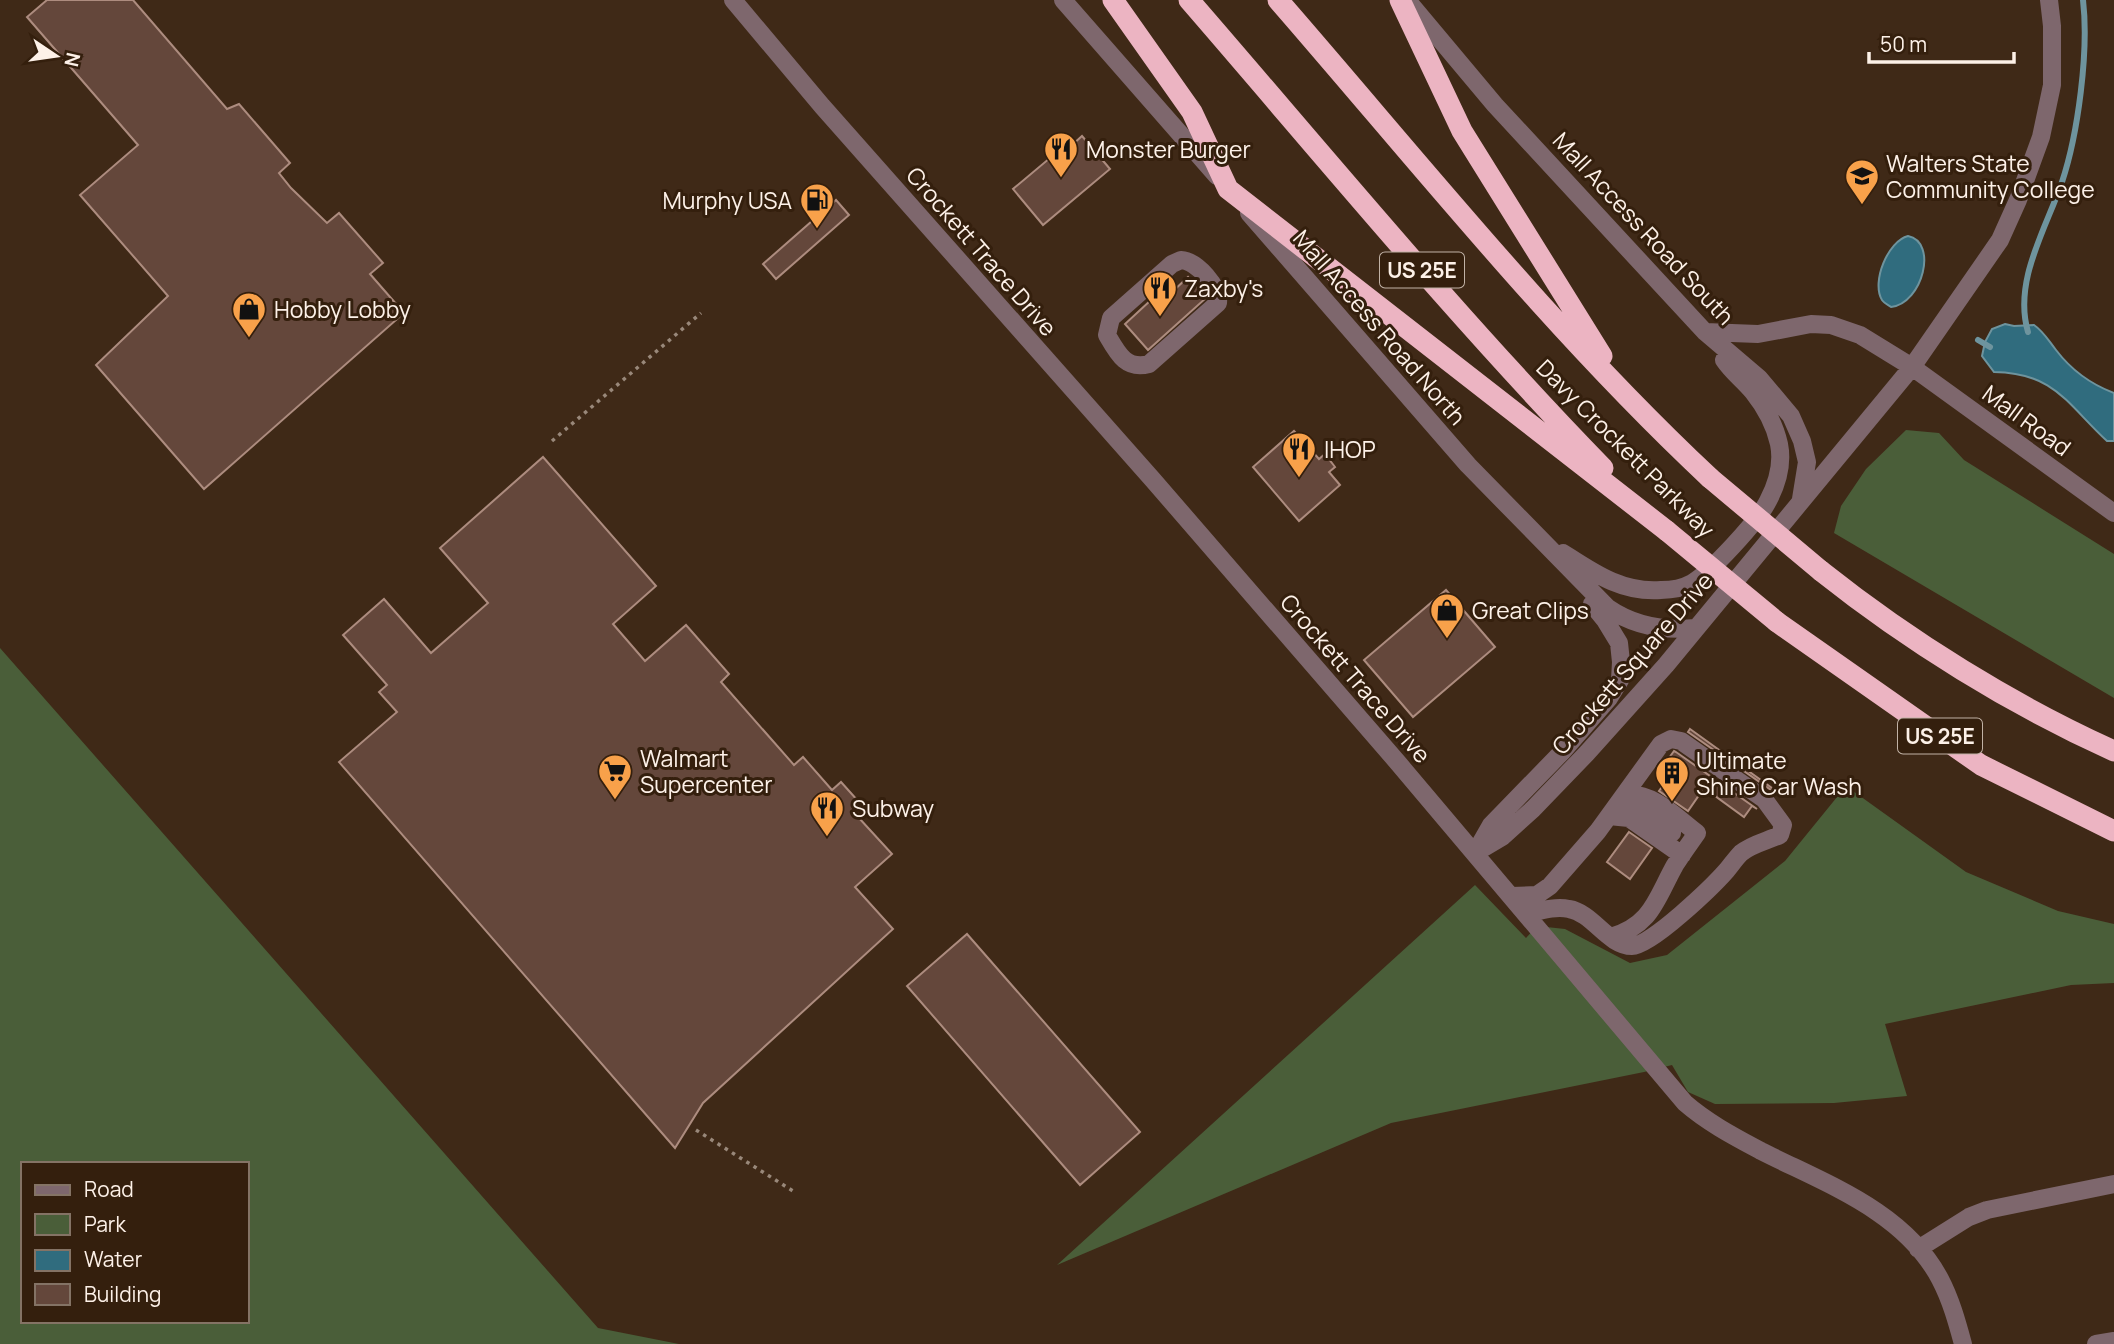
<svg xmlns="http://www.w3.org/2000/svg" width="2114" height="1344" viewBox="0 0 2114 1344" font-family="Manrope,sans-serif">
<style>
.green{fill:#4a5e39;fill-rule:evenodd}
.water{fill:#306c7e;stroke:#6e949e;stroke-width:2}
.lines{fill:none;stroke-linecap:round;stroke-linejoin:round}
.stream{stroke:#6e949e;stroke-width:6}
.building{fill:#64473b;stroke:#ad8c7f;stroke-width:2}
.path{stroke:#99887a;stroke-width:3.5;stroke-dasharray:3.5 5;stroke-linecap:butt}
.minor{stroke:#7e676d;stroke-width:18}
.highway{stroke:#ecb4c2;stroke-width:21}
.highway-bridge{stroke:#ecb4c2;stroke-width:21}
.labels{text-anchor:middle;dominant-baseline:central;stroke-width:6;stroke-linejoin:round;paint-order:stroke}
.shield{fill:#341f0d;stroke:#c1b2a6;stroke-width:2}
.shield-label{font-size:21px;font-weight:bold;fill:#fdf1e8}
.poi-label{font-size:23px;fill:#fdf1e8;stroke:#341f0d;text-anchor:start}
.street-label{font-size:23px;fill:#fdf1e8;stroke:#341f0d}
</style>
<rect width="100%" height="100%" fill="#3f2917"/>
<path class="green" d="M1906,430L1939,433L1964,460L2114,554V698L1834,533L1841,506L1866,469Z
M0,648L598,1328L679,1344H0ZM23,1164H247V1321H23Z
M1846,786L1966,872L2058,911L2114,924V983L2071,985L1885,1024L1907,1096L1834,1103L1715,1104L1688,1092L1672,1065L1644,1072L1391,1123L1057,1265L1475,885L1526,938L1537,926L1565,929L1630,963L1667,955L1785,861Z"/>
<path class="water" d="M1908,236C1938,242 1923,303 1891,307C1888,305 1884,303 1882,300C1871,282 1888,241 1908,236Z
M2005,324L2014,326L2034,325C2044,332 2048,340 2056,350C2072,371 2090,384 2114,393V441H2107C2067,404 2055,373 1994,372L1982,356L1985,342L1992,329Z"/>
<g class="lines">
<path class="stream" d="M2028,332C2013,281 2046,229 2062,182C2078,134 2089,51 2083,0
M1978,340L1990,347"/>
</g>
<path class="building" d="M47,0H133L227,109L239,104L290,163L279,173L291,188L327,223L339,213L383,263L370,274L404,313L204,489L96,365L168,296L80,195L138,145L27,17Z
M1082,136L1110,169L1043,225L1013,189L1069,142L1072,145Z
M836,200L849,215L776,279L763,264Z
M1188,277L1206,298L1148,350L1125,324L1164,288L1170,294Z
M1294,431L1319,459L1325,454L1335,467L1329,472L1340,485L1299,521L1253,467Z
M543,457L656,586L613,624L645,661L686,625L729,674L721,682L794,765L803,757L832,790L841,782L867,811L859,818L892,854L855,887L893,929L703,1103L675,1148L339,762L397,712L379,692L387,685L343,635L384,599L431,653L488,603L440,548Z
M1446,590L1495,647L1413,717L1364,660Z
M1690,729L1772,788L1771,790L1688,732Z
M1674,751L1676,752L1757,809L1752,806L1744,817L1704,788L1688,811L1659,791L1678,765L1669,758Z
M1629,832L1652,848L1630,879L1607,862Z
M967,934L1140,1132L1080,1185L907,986Z"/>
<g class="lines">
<path class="path" d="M552,441L701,313
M696,1130L793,1191"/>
<path class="minor" d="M733,0L822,106L1153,480L1399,764L1685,1103C1708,1123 1735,1137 1761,1151C1826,1184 1904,1211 1940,1279C1951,1300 1957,1322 1963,1344
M1063,0L1217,176
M1407,0L1495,105L1705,332L1759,378L1791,416L1802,441L1807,462L1801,499
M1249,213L1468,465L1608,608C1634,626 1665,631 1696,628
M1181,260C1197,261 1220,287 1218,303L1149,364C1126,370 1118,354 1107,335L1111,318L1172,264Z
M1705,332L1758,334L1811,324L1831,325L1860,335L1912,367L2114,513
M1563,553C1594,573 1622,593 1661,590C1671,590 1683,588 1692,583C1711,572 1758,521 1768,501C1777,484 1783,464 1779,444C1775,426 1765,407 1753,392C1744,381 1732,372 1724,360
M1618,804L1631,805L1672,833
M1609,816L1629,818L1682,855
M1475,853L1502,837L1533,809L1587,753L1666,665L1912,367L2000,240L2018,200L2041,137L2052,85V26L2049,0
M1475,853L1491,825L1562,752L1609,698L1620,680L1621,662L1619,643L1605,620L1592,604
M1512,896L1537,895L1550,886L1598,831L1661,744L1671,739L1681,741L1764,799L1783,825L1780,835C1767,841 1752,844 1741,853C1736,858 1732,864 1727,870C1713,886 1651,946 1632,946C1608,946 1593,913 1569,909C1555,906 1540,911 1527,914
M1611,937C1652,925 1656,899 1675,865C1682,854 1690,843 1697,833C1677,818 1652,791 1625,795
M1918,1249L1969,1217L1987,1210L2114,1184
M2096,1344L2114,1341"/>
<path class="highway" d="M1113,0L1192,112L1228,189L1667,531
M1189,0C1325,157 1458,319 1603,468
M1278,0C1419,162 1553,331 1710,478
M1400,0L1462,131L1602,356
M1821,571C1909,641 2012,705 2114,751
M1777,622L1981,765L2114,831"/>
<path class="highway-bridge" d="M1710,478L1821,571
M1667,531L1777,622"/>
</g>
<defs>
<g id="restaurant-pin" transform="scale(1.75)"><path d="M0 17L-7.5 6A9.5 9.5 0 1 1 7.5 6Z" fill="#f8a14a" stroke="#341f0d"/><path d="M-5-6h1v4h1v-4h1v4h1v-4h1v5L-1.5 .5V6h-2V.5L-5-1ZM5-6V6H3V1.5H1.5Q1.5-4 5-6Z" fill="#111"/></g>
<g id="university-pin" transform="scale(1.75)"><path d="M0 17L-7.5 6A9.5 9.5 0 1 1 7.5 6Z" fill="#f8a14a" stroke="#341f0d"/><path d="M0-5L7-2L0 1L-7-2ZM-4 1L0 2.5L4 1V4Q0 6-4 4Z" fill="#111"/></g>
<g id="fuel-pin" transform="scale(1.75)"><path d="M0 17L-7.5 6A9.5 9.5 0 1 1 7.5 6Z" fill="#f8a14a" stroke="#341f0d"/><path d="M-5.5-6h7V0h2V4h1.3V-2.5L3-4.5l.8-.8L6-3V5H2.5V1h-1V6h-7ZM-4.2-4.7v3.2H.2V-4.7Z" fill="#111"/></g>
<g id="shop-pin" transform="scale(1.75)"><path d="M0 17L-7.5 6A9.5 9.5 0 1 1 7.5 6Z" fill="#f8a14a" stroke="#341f0d"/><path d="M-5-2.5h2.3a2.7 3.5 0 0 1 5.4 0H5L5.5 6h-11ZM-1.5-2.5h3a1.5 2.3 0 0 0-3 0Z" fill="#111"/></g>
<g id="supermarket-pin" transform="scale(1.75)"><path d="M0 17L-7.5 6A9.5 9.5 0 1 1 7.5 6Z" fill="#f8a14a" stroke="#341f0d"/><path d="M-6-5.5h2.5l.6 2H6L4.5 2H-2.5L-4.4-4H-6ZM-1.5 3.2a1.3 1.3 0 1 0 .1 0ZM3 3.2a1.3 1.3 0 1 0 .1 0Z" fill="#111"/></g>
<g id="building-pin" transform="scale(1.75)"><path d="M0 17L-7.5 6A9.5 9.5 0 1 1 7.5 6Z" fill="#f8a14a" stroke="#341f0d"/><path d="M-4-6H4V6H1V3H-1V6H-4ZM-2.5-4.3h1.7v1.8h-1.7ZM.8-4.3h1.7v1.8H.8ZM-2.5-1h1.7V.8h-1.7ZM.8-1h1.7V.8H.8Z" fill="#111"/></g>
</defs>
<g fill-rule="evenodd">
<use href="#restaurant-pin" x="1061" y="149"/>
<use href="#university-pin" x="1862" y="176"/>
<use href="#fuel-pin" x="817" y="200"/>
<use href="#restaurant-pin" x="1160" y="288"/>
<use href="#shop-pin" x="249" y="309"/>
<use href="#restaurant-pin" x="1299" y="449"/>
<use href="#shop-pin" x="1447" y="610"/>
<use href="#supermarket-pin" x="615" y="771"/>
<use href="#building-pin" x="1672" y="773"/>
<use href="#restaurant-pin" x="827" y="808"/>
</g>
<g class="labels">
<g class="shield">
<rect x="1380" y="252.5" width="84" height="35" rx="5"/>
<rect x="1898" y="718.5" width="84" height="35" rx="5"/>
</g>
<g class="shield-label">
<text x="1422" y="270">US 25E</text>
<text x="1940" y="736">US 25E</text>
</g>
<g class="poi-label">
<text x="1086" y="149">Monster Burger</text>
<text x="1886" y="163">Walters State<tspan x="1886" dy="26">Community College</tspan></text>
<text x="792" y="200" text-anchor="end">Murphy USA</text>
<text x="1184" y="288">Zaxby's</text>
<text x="274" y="309">Hobby Lobby</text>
<text x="1324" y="449">IHOP</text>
<text x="1472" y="610">Great Clips</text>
<text x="640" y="758">Walmart<tspan x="640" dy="26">Supercenter</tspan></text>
<text x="1696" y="760">Ultimate<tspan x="1696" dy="26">Shine Car Wash</tspan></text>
<text x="852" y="808">Subway</text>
</g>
<g class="street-label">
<text transform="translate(1644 228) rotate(47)">Mall Access Road South</text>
<text transform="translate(982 251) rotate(49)">Crockett Trace Drive</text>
<text transform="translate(1380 327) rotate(49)">Mall Access Road North</text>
<text transform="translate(2027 420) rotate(36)">Mall Road</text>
<text transform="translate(1626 448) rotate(45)">Davy Crockett Parkway</text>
<text transform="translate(1632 663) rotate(-49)">Crockett Square Drive</text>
<text transform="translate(1356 678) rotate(49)">Crockett Trace Drive</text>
</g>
</g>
<rect x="21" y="1162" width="228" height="161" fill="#341f0d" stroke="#847365" stroke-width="2"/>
<rect x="35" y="1185" width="35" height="10" fill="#7e676d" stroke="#847365" stroke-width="2"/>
<text x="84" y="1197" font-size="21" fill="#fdf1e8">Road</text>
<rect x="35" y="1214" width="35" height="21" fill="#4a5e39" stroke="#847365" stroke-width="2"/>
<text x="84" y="1232" font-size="21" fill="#fdf1e8">Park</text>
<rect x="35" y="1250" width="35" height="21" fill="#306c7e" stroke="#847365" stroke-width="2"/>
<text x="84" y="1267" font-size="21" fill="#fdf1e8">Water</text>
<rect x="35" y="1284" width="35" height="21" fill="#64473b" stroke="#847365" stroke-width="2"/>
<text x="84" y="1302" font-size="21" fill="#fdf1e8">Building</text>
<g transform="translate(56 56) rotate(103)" stroke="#341f0d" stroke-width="5" paint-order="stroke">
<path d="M0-5L12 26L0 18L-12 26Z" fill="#fdf1e8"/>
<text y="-10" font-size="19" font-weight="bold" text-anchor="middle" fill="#fdf1e8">N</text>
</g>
<path d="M1869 52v10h145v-10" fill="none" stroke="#fdf1e8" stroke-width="3.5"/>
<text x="1880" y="52" font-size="21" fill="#fdf1e8" stroke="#341f0d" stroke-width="5" paint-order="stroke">50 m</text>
</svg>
